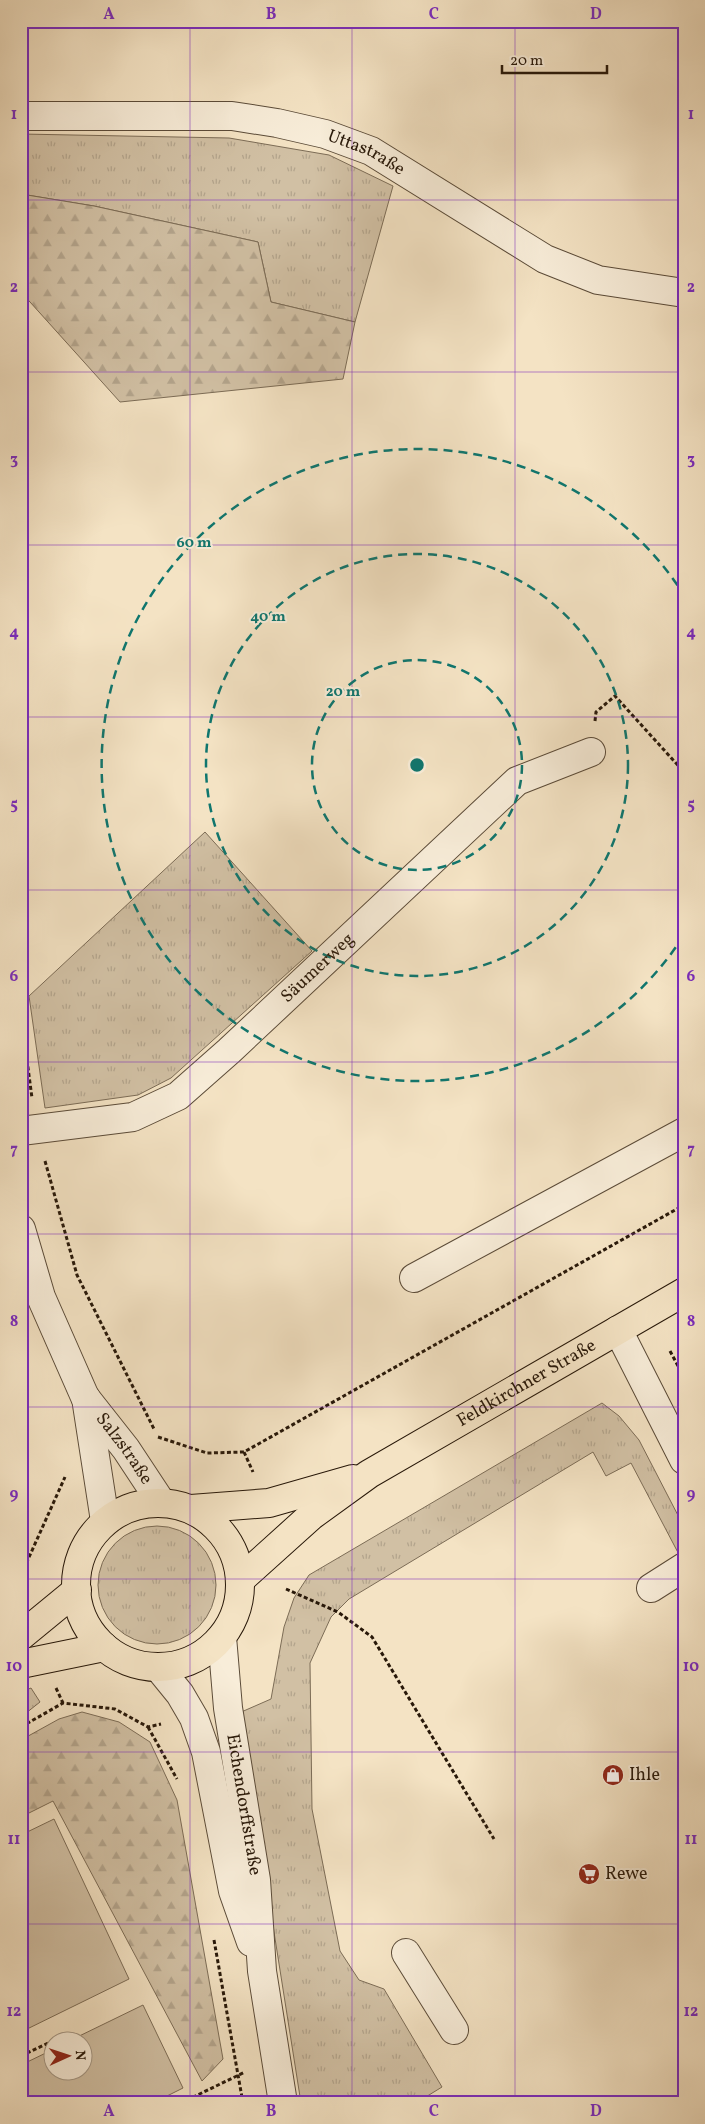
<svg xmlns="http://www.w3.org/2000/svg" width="705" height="2124" viewBox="0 0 705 2124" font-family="Vollkorn,serif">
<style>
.grass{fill:url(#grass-tufts);stroke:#7c6c56}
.forest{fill:url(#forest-firs);stroke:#7c6c56}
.pitch{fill:#d1c0a4;stroke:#7c6c56}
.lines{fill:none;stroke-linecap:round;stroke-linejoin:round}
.minor-casing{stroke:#5b4b38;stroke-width:30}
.major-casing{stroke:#281809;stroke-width:30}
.path{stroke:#281809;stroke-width:3;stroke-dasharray:4 2.5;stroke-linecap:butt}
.minor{stroke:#f8edd9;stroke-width:28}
.major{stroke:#f4e3c4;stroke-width:28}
.grid{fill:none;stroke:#7b2cbf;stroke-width:1;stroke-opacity:0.55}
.ring{fill:none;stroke:#0f766e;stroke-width:2.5;stroke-dasharray:9 6}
.labels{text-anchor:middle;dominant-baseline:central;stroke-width:4;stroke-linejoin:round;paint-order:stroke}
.street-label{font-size:18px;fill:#281809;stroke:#f8edd9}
.poi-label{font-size:18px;fill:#281809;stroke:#f8edd9;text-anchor:start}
.centre{fill:#0f766e;stroke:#f8edd9;stroke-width:2.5}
.ring-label{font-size:15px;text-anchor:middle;font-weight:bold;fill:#0f766e;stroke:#f8edd9;stroke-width:4;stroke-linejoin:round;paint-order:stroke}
.neatline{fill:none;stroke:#7b2cbf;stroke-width:2}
.grid-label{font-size:16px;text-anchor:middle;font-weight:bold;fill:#7b2cbf}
</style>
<defs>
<pattern id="grass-tufts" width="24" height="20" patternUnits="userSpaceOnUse" patternTransform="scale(1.25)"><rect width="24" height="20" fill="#d1c0a4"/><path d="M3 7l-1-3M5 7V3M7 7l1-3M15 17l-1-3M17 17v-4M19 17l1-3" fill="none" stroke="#b3a48c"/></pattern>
<pattern id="forest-firs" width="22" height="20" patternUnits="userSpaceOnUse" patternTransform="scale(1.25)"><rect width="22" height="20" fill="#d1c0a4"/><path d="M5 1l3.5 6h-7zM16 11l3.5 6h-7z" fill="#b3a48c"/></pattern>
</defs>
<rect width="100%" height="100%" fill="#f4e3c4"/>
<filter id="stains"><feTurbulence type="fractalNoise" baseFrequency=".004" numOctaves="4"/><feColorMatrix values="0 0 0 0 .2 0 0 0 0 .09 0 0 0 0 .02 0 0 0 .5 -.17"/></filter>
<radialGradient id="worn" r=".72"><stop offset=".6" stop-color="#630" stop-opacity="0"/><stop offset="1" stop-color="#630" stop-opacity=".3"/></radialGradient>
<path class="grass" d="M21,134L229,138L329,155L393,186L355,322L271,302L258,242L94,206L21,194Z
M205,832L312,951L171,1078L138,1095L45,1108L29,996Z
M602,1403L619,1416L639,1440L684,1527V1564L631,1463L606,1476L593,1452L349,1599L331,1617L310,1663L312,1809L340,1951L359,1980L384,1989L442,2087L416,2103H301L274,1932L249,1751L239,1713L271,1699L284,1627L294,1598L309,1575Z
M98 1585a59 59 0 1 1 118 0a59 59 0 1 1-118 0Z
M31,1688L40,1702L21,1717V1692Z"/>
<path class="forest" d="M21,194L94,206L258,242L271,302L355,322L343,379L120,402L21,292Z
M82,1712L119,1722L150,1742L177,1800L223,2059L202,2081L53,1801L21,1817V1740L59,1719Z"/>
<path class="pitch" d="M54,1819L129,1979L21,2032V1835Z
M143,2005L183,2088L153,2103H21V2065L52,2050V2072H82V2042L69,2041Z"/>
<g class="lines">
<g class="minor-casing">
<g id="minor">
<path id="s1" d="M21,116H232L277,123L325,134L371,151L545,259L598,280L684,293"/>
<path id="s2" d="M21,1131L133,1117L178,1096L229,1051L517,781L591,752"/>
<path id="s3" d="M21,1229L41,1297L85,1397L126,1449L161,1502"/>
<path d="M414,1278L684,1132"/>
<path d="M618,1330L684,1460"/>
<path d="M86,1398L105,1521"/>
<path d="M651,1588L684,1567"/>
<path id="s4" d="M222,1637L228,1708L256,1880L262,1971L283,2103"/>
<path d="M158,1667L180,1694L194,1718L206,1752L233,1891L251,1942"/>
<path d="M406,1953L454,2030"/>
</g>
</g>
<g class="major-casing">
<g id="major">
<circle cx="158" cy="1585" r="82"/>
<path d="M191,1509L269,1503L353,1479"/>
<path id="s5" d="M240,1580L311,1516L369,1474L684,1292"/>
<path d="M21,1636L77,1590"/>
<path d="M21,1664L104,1647"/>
</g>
</g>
<path class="path" d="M595,721L596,712L615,696L684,772
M21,1015L32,1098
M45,1161L77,1275L154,1429
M670,1351L684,1377
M158,1437L207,1453L244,1452L684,1205
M244,1452L253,1472
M21,1575L65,1477
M286,1589L338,1612L372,1637L494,1839
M56,1688L63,1703
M21,1727L63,1703L115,1709L148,1727L161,1724
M148,1727L177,1779
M214,1940L243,2103
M21,2056L67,2034
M181,2103L245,2072"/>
<use href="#minor" class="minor"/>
<use href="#major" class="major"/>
</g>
<path class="grid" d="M190,21V2103M352,21V2103M515,21V2103M21,200H684M21,372H684M21,545H684M21,717H684M21,890H684M21,1062H684M21,1234H684M21,1407H684M21,1579H684M21,1752H684M21,1924H684"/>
<g class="ring">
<circle cx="417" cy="765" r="105"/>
<circle cx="417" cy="765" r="211"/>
<path d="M684 935A316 316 0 1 1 684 595"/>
</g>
<defs>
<g id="shop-disc" transform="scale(1.125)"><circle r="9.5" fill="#8f2418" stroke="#f8edd9"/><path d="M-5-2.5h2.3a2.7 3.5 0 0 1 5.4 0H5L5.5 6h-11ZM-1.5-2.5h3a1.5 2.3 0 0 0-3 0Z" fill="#fff"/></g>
<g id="supermarket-disc" transform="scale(1.125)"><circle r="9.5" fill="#8f2418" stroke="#f8edd9"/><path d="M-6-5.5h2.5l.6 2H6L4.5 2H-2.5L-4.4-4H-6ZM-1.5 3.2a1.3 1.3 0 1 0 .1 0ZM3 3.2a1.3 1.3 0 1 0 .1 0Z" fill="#fff"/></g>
</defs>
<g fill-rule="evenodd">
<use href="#shop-disc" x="613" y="1775"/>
<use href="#supermarket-disc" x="589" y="1874"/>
</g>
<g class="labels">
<g class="street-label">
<text stroke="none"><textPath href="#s1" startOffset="351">Uttastraße</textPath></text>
<text stroke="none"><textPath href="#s2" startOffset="352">Säumerweg</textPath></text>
<text stroke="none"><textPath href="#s5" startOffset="349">Feldkirchner Straße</textPath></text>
<text stroke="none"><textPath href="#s3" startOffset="245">Salzstraße</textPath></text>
<text stroke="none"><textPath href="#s4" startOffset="169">Eichendorffstraße</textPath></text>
</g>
<g class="poi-label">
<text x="629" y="1775">Ihle</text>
<text x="605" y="1874">Rewe</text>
</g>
</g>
<circle cx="417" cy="765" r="8" class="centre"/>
<g class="ring-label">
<text x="194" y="547">60 m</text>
<text x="268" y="621">40 m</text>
<text x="343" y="696">20 m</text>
</g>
<rect width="705" height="2124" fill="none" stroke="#f4e3c4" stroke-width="55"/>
<g transform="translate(68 2056) rotate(87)"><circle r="24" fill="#f8edd9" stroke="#a59886"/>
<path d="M0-4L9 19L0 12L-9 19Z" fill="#8f2418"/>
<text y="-8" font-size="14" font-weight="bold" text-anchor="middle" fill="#281809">N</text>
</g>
<path d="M502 65v8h105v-8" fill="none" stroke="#281809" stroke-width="2.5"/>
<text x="510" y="65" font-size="15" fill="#281809" stroke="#f8edd9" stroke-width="4" paint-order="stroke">20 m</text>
<rect x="28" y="28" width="650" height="2068" class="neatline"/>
<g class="grid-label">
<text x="109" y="19">A</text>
<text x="271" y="19">B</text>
<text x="434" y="19">C</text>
<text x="596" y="19">D</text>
<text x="14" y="119">1</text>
<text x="691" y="119">1</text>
<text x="14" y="292">2</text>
<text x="691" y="292">2</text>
<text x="14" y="464">3</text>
<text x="691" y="464">3</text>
<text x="14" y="637">4</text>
<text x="691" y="637">4</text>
<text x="14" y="809">5</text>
<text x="691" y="809">5</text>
<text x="14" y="981">6</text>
<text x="691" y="981">6</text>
<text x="14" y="1154">7</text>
<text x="691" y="1154">7</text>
<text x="14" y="1326">8</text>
<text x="691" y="1326">8</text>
<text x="14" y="1499">9</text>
<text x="691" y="1499">9</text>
<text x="14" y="1671">10</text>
<text x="691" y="1671">10</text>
<text x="14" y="1844">11</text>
<text x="691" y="1844">11</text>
<text x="14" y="2016">12</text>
<text x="691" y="2016">12</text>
<text x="109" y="2116">A</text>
<text x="271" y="2116">B</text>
<text x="434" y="2116">C</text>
<text x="596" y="2116">D</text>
</g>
<rect width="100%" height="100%" filter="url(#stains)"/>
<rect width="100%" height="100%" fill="url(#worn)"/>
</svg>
